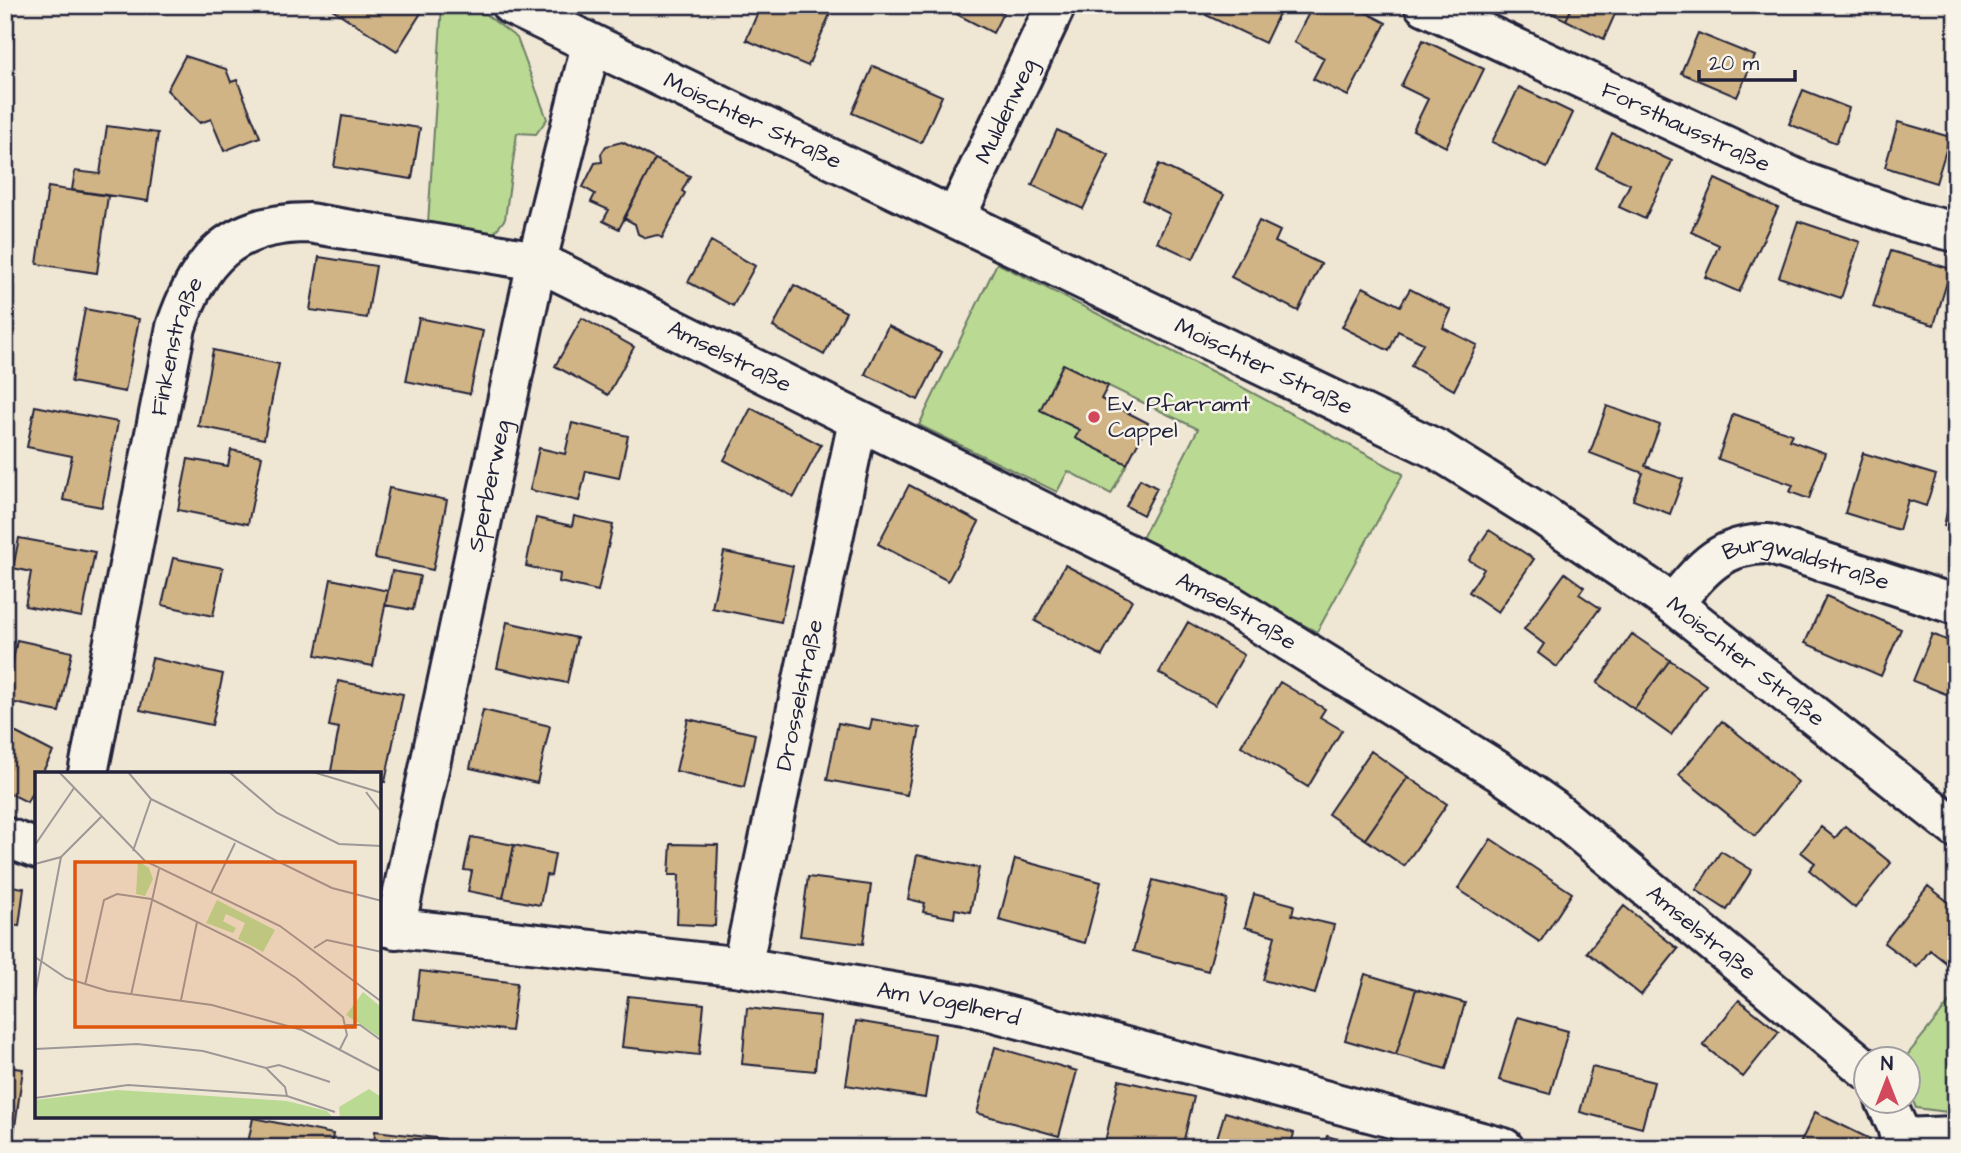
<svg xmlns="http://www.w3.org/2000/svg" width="1961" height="1153" viewBox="0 0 1961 1153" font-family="'Architects Daughter',sans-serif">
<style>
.green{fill:#bada93;stroke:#6e7e67;stroke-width:2}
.building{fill:#d0b485;stroke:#22223b;stroke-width:2}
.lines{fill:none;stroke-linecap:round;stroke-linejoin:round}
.minor-casing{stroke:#22223b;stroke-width:44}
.minor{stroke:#f7f3e8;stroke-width:38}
.poi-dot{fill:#d1495b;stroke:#f7f3e8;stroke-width:2.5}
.labels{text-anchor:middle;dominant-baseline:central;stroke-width:5;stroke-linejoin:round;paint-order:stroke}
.street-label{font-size:23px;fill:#22223b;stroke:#f7f3e8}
.poi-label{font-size:23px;fill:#22223b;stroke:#f7f3e8;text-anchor:start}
.inset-road{fill:none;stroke:#9d9897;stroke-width:2}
.view{fill:#de560e;fill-opacity:0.15;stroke:#de560e;stroke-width:3.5}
.inset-edge{fill:none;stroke:#22223b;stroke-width:3.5}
</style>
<rect width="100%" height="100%" fill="#efe6d4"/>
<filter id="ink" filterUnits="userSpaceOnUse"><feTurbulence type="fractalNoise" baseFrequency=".0143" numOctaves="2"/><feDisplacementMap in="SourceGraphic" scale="14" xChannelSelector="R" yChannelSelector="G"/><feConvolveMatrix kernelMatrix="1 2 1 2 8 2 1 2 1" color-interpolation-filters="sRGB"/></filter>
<g filter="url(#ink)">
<path class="green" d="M442,5H473L517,38L547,119L536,134L517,133L505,219L493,234L428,224Z
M997,263L1223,377L1403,474L1317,632L1141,540L1198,429L1063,364L1041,410L1080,430L1076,438L1127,464L1111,494L1068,471L1057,492L919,425Z
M1956,994V1113L1916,1108L1909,1092V1058H1905Z"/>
<path class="building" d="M334,5H426L397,51L332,9Z
M761,5H810L830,14L808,66L746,40Z
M939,5H1007L993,33Z
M1211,5H1283L1265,43L1206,15Z
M1313,5H1352L1386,23L1348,96L1313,79L1324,58L1294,42Z
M1535,5H1573L1566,20Z
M1573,5H1619L1604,39L1566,20Z
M1698,33L1755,56L1737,97L1681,73Z
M1423,40L1484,69L1446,147L1413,130L1428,99L1401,86Z
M185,56L226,69L231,82L237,80L260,137L224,151L211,119L200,123L167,90Z
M873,66L942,96L921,143L852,113Z
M1519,87L1573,113L1547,168L1492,142Z
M1803,90L1849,108L1836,143L1789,124Z
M342,116L420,128L412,179L334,167Z
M1898,122L1950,137L1936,183L1885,167Z
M107,126L158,133L148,201L72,190L75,171L100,174Z
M1057,130L1109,155L1083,209L1032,185Z
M1612,133L1672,161L1645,219L1619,207L1630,184L1596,168Z
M622,142L655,159L619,229L603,221L609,210L591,202L595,194L583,187L595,163L602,162L601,154L606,146Z
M655,159L690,176L682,191L685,193L662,238L657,235L646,238L638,234L635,224L624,218Z
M1159,164L1224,195L1193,259L1157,242L1170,214L1142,200Z
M1715,179L1778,208L1739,292L1705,277L1719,245L1691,232Z
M48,187L108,196L97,273L37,264Z
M1259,221L1280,231L1275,242L1321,264L1298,311L1231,277Z
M1798,221L1860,242L1841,298L1779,277Z
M711,241L755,266L733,306L688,282Z
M1891,251L1951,269L1934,325L1873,307Z
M319,257L376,266L367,318L310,310Z
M794,285L846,312L824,355L773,327Z
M1363,287L1400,306L1410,289L1451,310L1443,328L1477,345L1454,390L1411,366L1423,343L1398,331L1389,351L1342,327Z
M85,309L139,319L125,392L71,382Z
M419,318L483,331L470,394L406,381Z
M582,318L634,347L608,395L555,366Z
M888,326L942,352L918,400L865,374Z
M213,350L279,364L264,439L198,426Z
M1063,364L1108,386L1101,399L1148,423L1127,464L1075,438L1080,430L1040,410Z
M35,406L118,422L102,507L63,500L72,456L27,447Z
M1607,406L1660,425L1645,466L1683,479L1670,514L1633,500L1643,473L1590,453Z
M751,408L821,445L794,497L724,460Z
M1733,414L1792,434L1789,440L1825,453L1809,499L1790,492L1793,485L1718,459Z
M572,423L628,436L619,478L586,471L579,501L530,490L539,448L565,454Z
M231,450L262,456L248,524L178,510L188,459L228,466Z
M1863,453L1936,475L1926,506L1908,500L1899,530L1845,513Z
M1955,475H1956V528L1944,526Z
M1140,479L1157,488L1143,515L1126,506Z
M909,485L979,522L948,581L878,544Z
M389,488L447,500L433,570L375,558Z
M574,516L613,525L598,591L559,582L560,574L526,566L536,518L572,526Z
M1489,530L1534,559L1498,612L1469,592L1484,569L1469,560Z
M19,538L95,552L82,617L25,606L31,572L13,568Z
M724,552L793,566L781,622L712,608Z
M173,558L223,568L213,616L162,605Z
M1065,565L1132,600L1102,656L1035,621Z
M392,571L420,576L413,610L385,605Z
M1565,573L1584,587L1579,594L1600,608L1557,667L1538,653L1544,644L1524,629Z
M331,579L388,591L373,666L316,655Z
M1826,596L1901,629L1881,676L1805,643Z
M507,622L577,638L567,683L497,668Z
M1188,622L1244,655L1215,705L1159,673Z
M1632,634L1670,660L1634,709L1597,683Z
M1932,634L1956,644V698L1913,681Z
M17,640L72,652L59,712L5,701Z
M152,658L223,674L212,725L140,710Z
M1670,660L1706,685L1671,735L1634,709Z
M338,681L403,694L385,782L380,781V773L331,771L339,728L329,726Z
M1280,682L1325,709L1320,717L1342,730L1308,787L1241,746Z
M483,710L550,726L537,783L470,768Z
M688,719L755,734L744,787L676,771Z
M872,719L920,728L907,795L827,780L838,723L870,729Z
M1722,721L1798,782L1755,836L1679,775Z
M5,727L53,752L42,773H37V783L27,802L5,791Z
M1371,751L1408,777L1365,839L1328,814Z
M1408,777L1447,804L1404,866L1365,839Z
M1845,826L1891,863L1855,908L1809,870L1815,863L1801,852L1821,827L1835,838Z
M471,837L514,845L503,898L468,891L472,871L464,870Z
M1491,839L1572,893L1540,942L1458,889Z
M671,844L718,845L715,926L677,924L679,875H669Z
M514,845L555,854L551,876L546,875L540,905L503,898Z
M1721,851L1752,870L1727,910L1696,890Z
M917,855L979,868L970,912L955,909L954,918L923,912L925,903L908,899Z
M1015,859L1101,882L1085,943L999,920Z
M808,877L871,885L863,944L800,936Z
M1153,880L1227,899L1208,971L1133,951Z
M5,885L24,888L19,926L5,924Z
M1928,886L1956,908L1954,969L1930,950L1917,967L1884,943Z
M1254,894L1294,905L1292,915L1334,925L1315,994L1263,980L1275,936L1245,927Z
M1624,906L1678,949L1641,995L1587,952Z
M420,971L517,983L511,1031L414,1019Z
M1365,974L1416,989L1396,1055L1345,1040Z
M1416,989L1465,1003L1446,1069L1396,1055Z
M628,996L704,1004L699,1055L622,1047Z
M1739,1000L1779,1032L1743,1077L1703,1045Z
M747,1008L820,1016L815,1071L742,1064Z
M1518,1017L1568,1031L1550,1094L1499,1080Z
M856,1021L935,1034L925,1098L846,1085Z
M995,1047L1077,1071L1059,1136L977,1113Z
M5,1067L23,1069L14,1134L5,1133Z
M1592,1067L1654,1082L1642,1128L1580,1112Z
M1119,1080L1194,1097L1182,1148H1130L1105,1142Z
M1225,1112L1294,1133L1290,1148H1214Z
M1815,1112L1870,1139L1866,1148H1798Z
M253,1118L333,1134L331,1148H247Z
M375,1131L444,1139L443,1148H374Z
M1327,1136L1366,1148H1323Z"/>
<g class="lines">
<g class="minor-casing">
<g id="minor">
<path id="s1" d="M511,5L1438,450L1544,516L1673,604L1956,828"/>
<path id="s2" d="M1424,5L1803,182L1915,222L1956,232"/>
<path id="s3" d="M956,217L1056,5"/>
<path id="s4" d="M1673,604C1702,569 1720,544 1768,544L1956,605"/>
<path id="s5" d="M88,773L176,327C199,258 232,223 309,223L537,261L1227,603L1498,771L1551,808L1867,1070"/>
<path d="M5,837L37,849"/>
<path id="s6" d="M380,926L742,967L964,1004L1504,1148"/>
<path id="s7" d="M395,929L537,261L591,45"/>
<path id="s8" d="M742,967L858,421"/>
<path d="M1885,1100L1897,1126L1902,1148"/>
<path d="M1900,1138L1956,1136"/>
</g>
</g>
<use href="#minor" class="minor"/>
</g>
</g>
<circle class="poi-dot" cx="1094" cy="417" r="7"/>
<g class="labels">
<g class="street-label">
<text stroke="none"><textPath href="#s3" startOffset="117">Muldenweg</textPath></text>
<text stroke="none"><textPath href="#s1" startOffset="268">Moischter Straße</textPath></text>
<text stroke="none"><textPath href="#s2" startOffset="289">Forsthausstraße</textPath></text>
<text stroke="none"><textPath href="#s5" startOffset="436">Finkenstraße</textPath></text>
<text stroke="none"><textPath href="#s5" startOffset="1085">Amselstraße</textPath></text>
<text stroke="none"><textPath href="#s1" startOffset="835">Moischter Straße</textPath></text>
<text stroke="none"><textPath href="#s7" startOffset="453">Sperberweg</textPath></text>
<text stroke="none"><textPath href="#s4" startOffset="158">Burgwaldstraße</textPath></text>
<text stroke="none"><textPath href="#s5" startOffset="1652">Amselstraße</textPath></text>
<text stroke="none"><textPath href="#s1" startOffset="1402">Moischter Straße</textPath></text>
<text stroke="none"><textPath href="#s8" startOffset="278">Drosselstraße</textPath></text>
<text stroke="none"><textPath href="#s5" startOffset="2219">Amselstraße</textPath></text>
<text stroke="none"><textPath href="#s6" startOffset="574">Am Vogelherd</textPath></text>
</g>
<g class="poi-label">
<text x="1108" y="404">Ev. Pfarramt<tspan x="1108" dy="26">Cappel</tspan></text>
</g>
</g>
<g transform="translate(35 772)">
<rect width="346" height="346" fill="#efe6d4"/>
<path d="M103,89L114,96L118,107L110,124L101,122ZM182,128L240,158L228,180L203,167L210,151L191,142L188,149L201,156L198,161L171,151ZM328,220L346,235V266L311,243ZM334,317L346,325V346H305L304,335ZM83,318L252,329L292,339L298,346H0V328Z" fill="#bada93"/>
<path class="inset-road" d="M24,0L110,89L245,154L347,230M93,0L116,27L98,79M194,0L242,41L304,72L347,74M278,0L347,21M331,20L347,41M116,27L297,116L347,129M0,73L39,16M0,92L26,85L67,44M176,121L200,71M279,176L292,168L347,180M0,185L31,206L73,219L177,233L267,258L347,300M50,213L69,128L82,122L116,127L215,176L261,206L308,245L312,263L305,277M0,223L26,85M96,223L124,97M146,228L162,150M311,253H325L347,269M0,277L102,272L168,279L231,296L250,315L252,324M231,296L244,293L295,310M0,326L93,313L252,324L300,340"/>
<path class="view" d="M40,90H320V255H40Z"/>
<rect width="346" height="346" class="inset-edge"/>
</g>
<rect width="1961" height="1153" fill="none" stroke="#f7f3e8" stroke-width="28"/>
<rect x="14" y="14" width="1933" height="1125" fill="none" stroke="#22223b" stroke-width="2.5" filter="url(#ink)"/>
<g transform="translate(1887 1080)"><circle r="33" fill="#f7f3e8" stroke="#a29fa3" stroke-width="2"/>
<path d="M0-5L12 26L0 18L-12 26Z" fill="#d1495b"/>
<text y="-10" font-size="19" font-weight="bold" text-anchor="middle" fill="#22223b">N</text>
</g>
<path d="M1699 70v10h96v-10" fill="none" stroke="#22223b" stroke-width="3.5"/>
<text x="1709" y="70" font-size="21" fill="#22223b" stroke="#f7f3e8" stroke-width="5" paint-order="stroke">20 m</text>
</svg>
